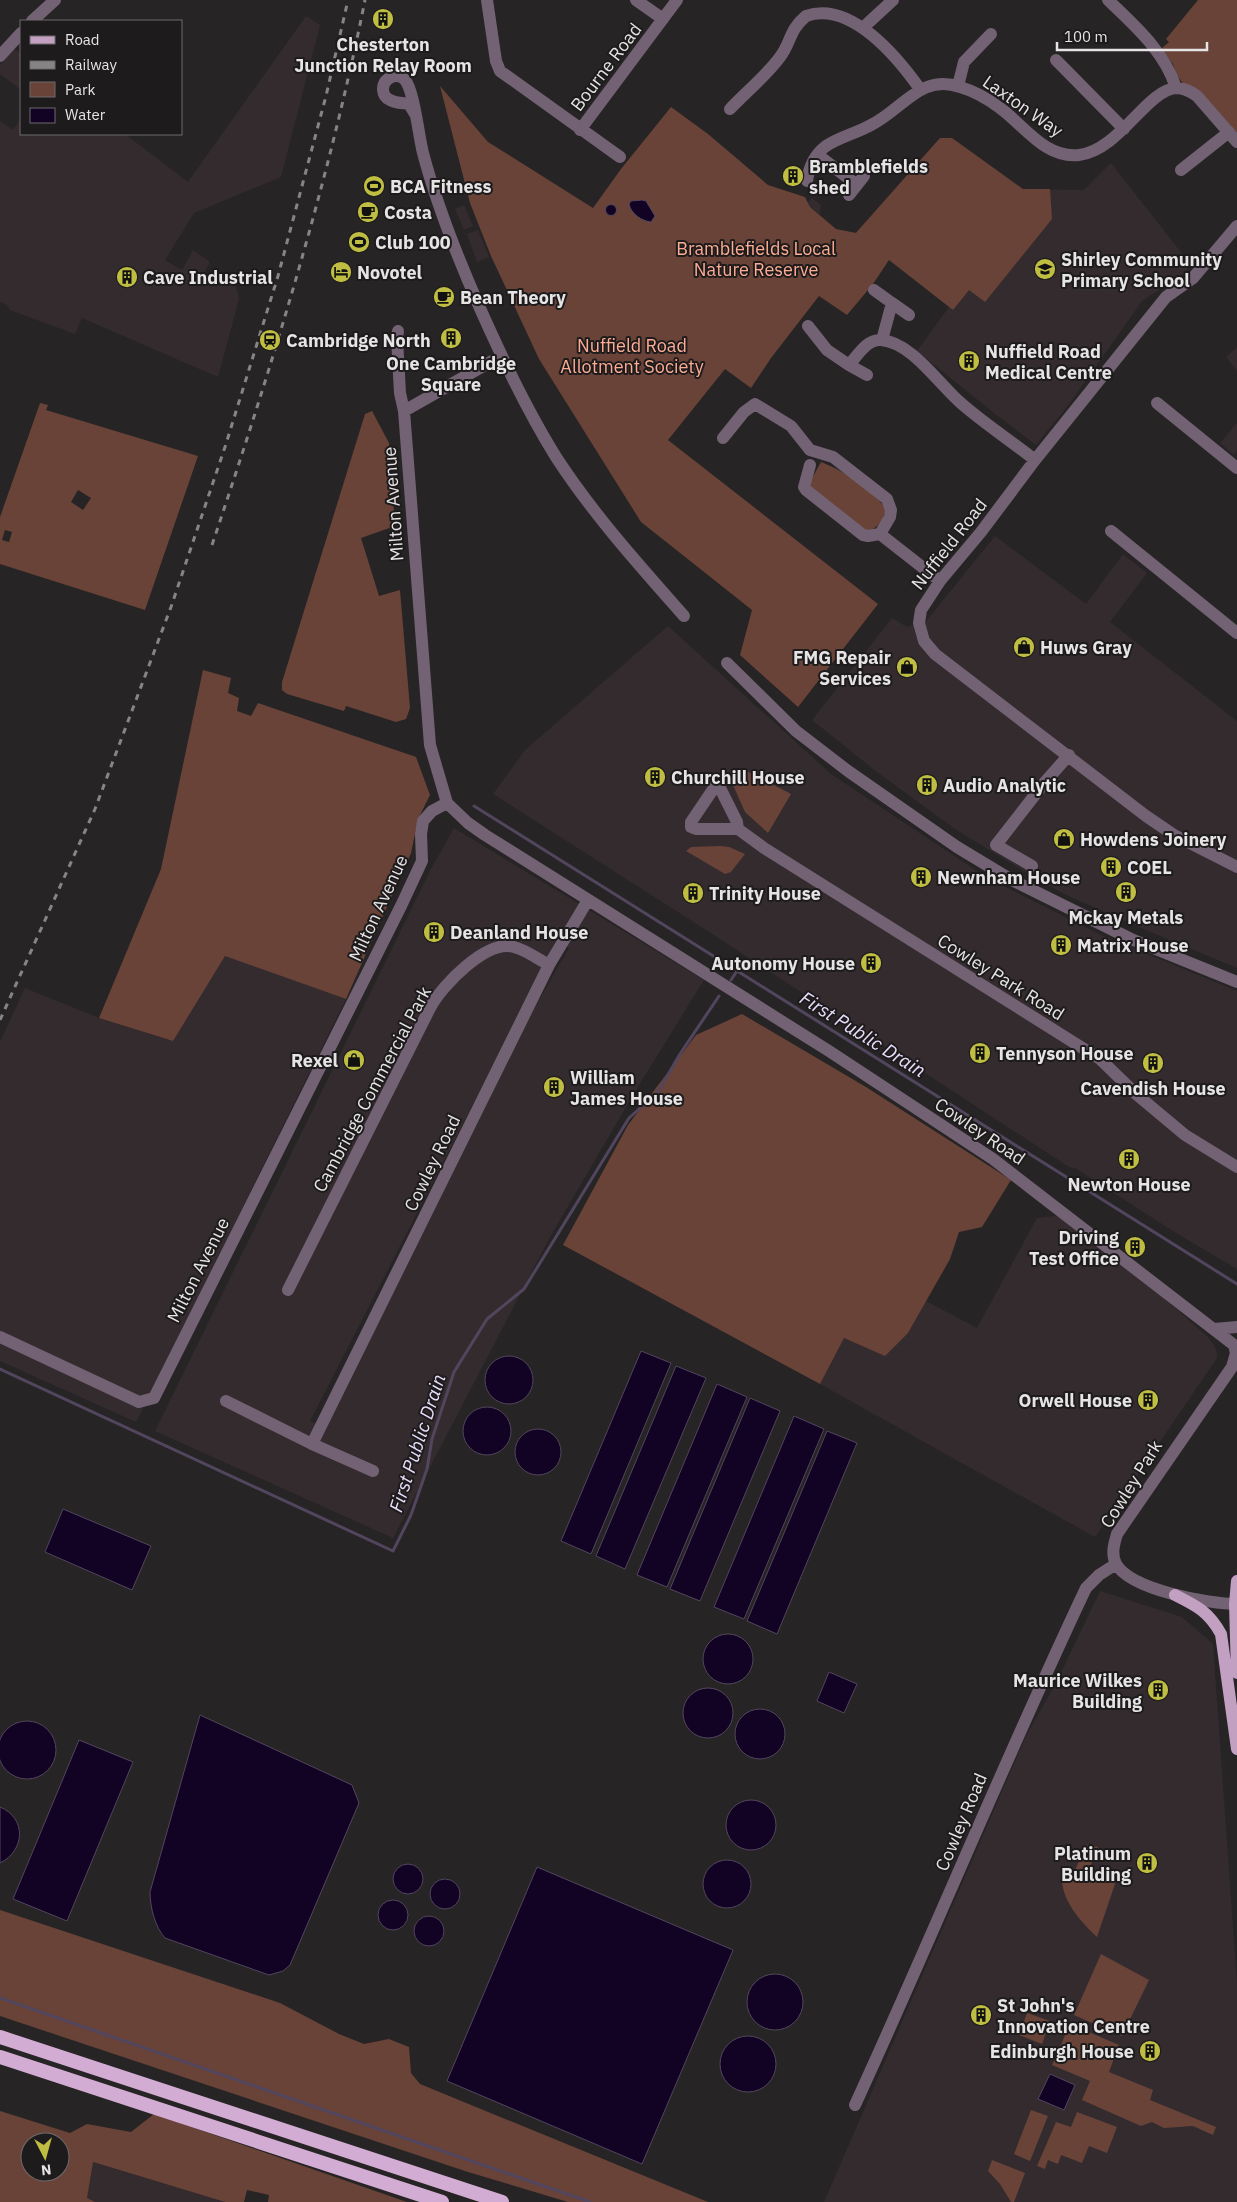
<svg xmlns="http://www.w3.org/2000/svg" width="1237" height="2202" viewBox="0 0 1237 2202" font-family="'IBM Plex Sans',sans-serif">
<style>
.built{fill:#342b2f;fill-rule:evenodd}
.green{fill:#694338;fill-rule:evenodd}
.water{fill:#120224;stroke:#52465e}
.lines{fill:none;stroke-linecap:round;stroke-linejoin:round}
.stream{stroke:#52465e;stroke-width:3}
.minor{stroke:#736273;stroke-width:12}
.primary{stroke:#c2a0c2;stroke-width:12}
.trunk{stroke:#d2acd2;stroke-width:14}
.rail{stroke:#878485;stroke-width:3;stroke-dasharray:6 6;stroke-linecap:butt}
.labels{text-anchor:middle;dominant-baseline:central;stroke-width:4;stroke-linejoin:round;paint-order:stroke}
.poi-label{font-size:18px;font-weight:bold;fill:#e6e4e5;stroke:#1d1b1c;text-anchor:start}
.street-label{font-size:18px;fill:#e6e4e5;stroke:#1d1b1c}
.park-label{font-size:18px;fill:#feac93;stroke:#1d1b1c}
.water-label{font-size:19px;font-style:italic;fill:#e8ddfb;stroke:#1d1b1c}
</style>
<rect width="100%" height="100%" fill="#272425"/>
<path class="built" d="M306,16L320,25L281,177L194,213L165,260L182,270L193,250L210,262L204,273L236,286L239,299L218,377L82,318L75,334L10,310L7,305L0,302V121L13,130L19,121L21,122V134H125L188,182Z
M14,48L21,54V90L0,74V65Z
M940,138H952L1023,189L1084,190L1111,163L1191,265L1185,273L1142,301L1070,403L1036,445L994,413L917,351L949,307L855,233Z
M812,198L821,205L820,215L806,204Z
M464,205L473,226L464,230L455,209Z
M478,230L489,257L477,262L467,234Z
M1237,347V371L1226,357Z
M1237,423V450L1234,455L1220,443Z
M995,536L1086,604L1123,554L1147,573L1110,622L1237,721V968L1148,931L1064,894L1032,876L955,829L877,772L812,720L892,618L907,627L927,620Z
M668,626L831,774L986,877L1099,934L1237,991V1269L1176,1233L1075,1168L1069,1167L717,937L493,794L525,750Z
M454,828L704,980L636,1090L550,1237L393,1538L155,1431L431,869ZM558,939L569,948L530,1016L326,1429L310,1421Z
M224,955L346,999L136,1422L0,1361V1042L25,988L99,1018L172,1041Z
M1062,1215L1143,1280L1208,1337L1215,1347L1217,1353V1358L1095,1537L820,1384L844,1337L908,1333L926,1301L977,1328L1037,1218Z
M1100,1591L1182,1617L1213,1644L1237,1983V2202H824L1026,1736L1056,1683Z
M92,2162L225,2202H95L86,2199Z"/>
<path class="green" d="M1198,0H1237V136L1181,81L1176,74L1173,64L1161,49L1169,42L1166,39Z
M440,86L488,142L593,208L621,169L671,107L708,134L768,185L805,197L810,207L836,229L856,233L940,138H952L1023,189H1050L1052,219L985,302L969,290L953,310L889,260L873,284L847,315L819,296L771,358L751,388L725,369L668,440L878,604L798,707L740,655L752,610L641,522L539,359L491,256L470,203Z
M40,403L48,405L46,410L198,456L145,610L0,564V517ZM78,490L91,498L83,510L71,502ZM5,530L12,532L9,542L2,540Z
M372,411L389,443L395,526L361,538L379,596L400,590L410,708L406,719L396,722L346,706L344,711L287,694L282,690V682L365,414Z
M821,462C845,471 869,488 886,508C884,520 878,528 867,532L811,491L810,482Z
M203,670L231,678L228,693L239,698L237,711L251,716L258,703L416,757L430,795L418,819L411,853L346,999L225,956L173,1041L99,1018L161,869Z
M741,768L791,794L768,833L745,812L733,785Z
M720,846L729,847L745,854L731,872L725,874L686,851L691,847Z
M742,1014L866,1087L1011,1180L982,1227L959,1232L950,1259L908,1333L885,1356L844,1338L820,1384L563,1245L628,1125L696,1035Z
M1087,1845L1098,1847L1089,1869L1116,1881L1097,1937C1082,1923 1063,1902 1062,1881L1074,1872Z
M0,1910L280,2003L339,2034L364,2044L389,2039L409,2047L411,2073L420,2084L708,2202H568L468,2172L0,2016Z
M1101,1954L1149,1980L1122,2036L1074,2015Z
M1027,2013L1050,2021L1042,2044L1019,2035Z
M1070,2024L1119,2045L1109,2072L1153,2090L1150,2100L1216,2127L1213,2135L1193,2126L1164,2128L1152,2122L1141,2126L1082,2100L1090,2081L1052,2065Z
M1031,2110L1048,2116L1030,2161L1014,2154Z
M0,2111L70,2133L87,2124L131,2132L154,2114L407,2202H268L269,2195L247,2190L244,2202H225L93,2162L87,2198L95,2202H0ZM30,2142H60V2172H30Z
M1077,2112L1117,2127L1107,2153L1089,2146L1082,2163L1061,2155L1058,2164L1048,2160L1045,2169L1037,2166L1056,2122L1071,2127Z
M992,2160L1025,2173L1014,2202H1011L1000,2184L988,2171Z"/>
<path class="water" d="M642,200L646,201L655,216L651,222C642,221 631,214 629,204L631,201Z
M605.5 210a5.5 5.5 0 1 1 11 0a5.5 5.5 0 1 1-11 0Z
M641,1351L671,1363L591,1554L561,1541Z
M485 1380a24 24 0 1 1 48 0a24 24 0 1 1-48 0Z
M676,1366L706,1378L625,1569L596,1556Z
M717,1384L747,1397L667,1587L637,1575Z
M750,1398L780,1411L700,1601L670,1589Z
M463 1431a24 24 0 1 1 48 0a24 24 0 1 1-48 0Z
M794,1416L824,1429L744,1619L714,1607Z
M515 1452a23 23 0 1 1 46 0a23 23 0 1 1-46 0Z
M827,1431L857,1443L777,1634L747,1621Z
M63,1509L151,1546L132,1590L45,1552Z
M703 1659a25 25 0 1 1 50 0a25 25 0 1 1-50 0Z
M829,1672L857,1684L844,1713L817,1701Z
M683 1713a25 25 0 1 1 50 0a25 25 0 1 1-50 0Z
M735 1734a25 25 0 1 1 50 0a25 25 0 1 1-50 0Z
M200,1715L352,1785L359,1803L290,1965L283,1971L269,1975L165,1938C155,1927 150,1907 150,1892Z
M-2 1750a29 29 0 1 1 58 0a29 29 0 1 1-58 0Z
M79,1740L133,1762L67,1921L13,1899Z
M726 1825a25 25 0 1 1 50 0a25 25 0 1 1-50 0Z
M0,1807C27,1818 25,1851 0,1863Z
M703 1884a24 24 0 1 1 48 0a24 24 0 1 1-48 0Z
M393 1879a15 15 0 1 1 30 0a15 15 0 1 1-30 0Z
M537,1867L733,1950L642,2164L447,2081Z
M430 1894a15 15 0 1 1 30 0a15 15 0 1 1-30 0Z
M378 1915a15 15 0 1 1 30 0a15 15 0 1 1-30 0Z
M414 1931a15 15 0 1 1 30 0a15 15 0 1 1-30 0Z
M747 2002a28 28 0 1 1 56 0a28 28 0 1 1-56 0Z
M720 2064a28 28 0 1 1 56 0a28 28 0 1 1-56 0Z
M1050,2074L1075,2085L1064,2110L1038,2099Z"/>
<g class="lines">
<path class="stream" d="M474,806L1237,1284
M731,980L737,971
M0,1369L393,1551L411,1515L427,1469L432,1439L454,1372L487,1319L524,1289L629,1118L658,1092L680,1054L719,996
M0,1998L590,2202"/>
<path class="minor" d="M487,0L496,61L500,71L620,157
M636,0L663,19
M1108,0C1135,26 1165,52 1176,88
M32,21L55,0
M867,24L893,0
M0,56L21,33
M1056,60L1124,129
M958,86L964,62L991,34
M730,109C745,93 768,74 780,57C791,43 789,30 806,16C851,0 898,58 920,89
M415,114L409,104C403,103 395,103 390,100C381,96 381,84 388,79C393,75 401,75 405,80C414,90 419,138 423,153C437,206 457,256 479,306C502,358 526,409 556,457C593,514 639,565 684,616
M580,130L677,0
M818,155L857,185
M1181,170L1229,132
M807,181C809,167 814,155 826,146C839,137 857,133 871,125C902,110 921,73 960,87C974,91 988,99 1000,108C1024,125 1045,159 1079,155C1120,150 1147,89 1177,88C1185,88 1191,92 1197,96L1237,142
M849,195L864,176
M1237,226L1193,278L1166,297L1035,460L981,532L940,581L921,610L919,623L924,641L935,654L1146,816L1174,835L1237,867
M874,290L892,303L882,340
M892,303L909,315
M808,326L827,350L849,365C858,355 867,339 881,340C912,342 940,386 962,404C985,424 1011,441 1035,460
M398,331L397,338L400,393L404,411L430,745L447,803L468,823L485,835L829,1051L993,1159L1234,1345L1236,1353L1232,1367L1117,1534C1114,1544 1111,1554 1116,1564C1131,1590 1209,1604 1237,1604
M849,365L867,375
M1157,403L1237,468
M404,411L501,356
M723,438L744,412L755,404L791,426L810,450L833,457L887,499L891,510L890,517L880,534
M810,465L804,487L806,490L863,535L868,536L880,534L940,581
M1111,531L1237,633
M727,663L796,731L848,771L957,847L1010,879L1131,939L1237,982
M716,785L720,788L737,822L738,829H696L691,827V822Z
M738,829L764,848L1100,1059L1136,1094L1185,1135L1237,1167
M1032,866L996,845L1045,782L1069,755
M288,1290L430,1008C442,985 487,939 514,947C526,950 538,959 549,965
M1214,1329L1237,1327
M0,1337L139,1402L154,1398L401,906L422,861L421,834L423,821L432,811L447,803
M226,1401L312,1444L373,1471
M312,1444L549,965L588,900
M855,2105C934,1933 1005,1759 1086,1588L1099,1575L1116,1564"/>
<path class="primary" d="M1237,1581L1235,1604L1237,1673
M1175,1595C1197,1606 1209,1612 1221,1634L1237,1749"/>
<path class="trunk" d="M0,2037L502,2202
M0,2057L442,2202"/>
<path class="rail" d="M212,545C272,366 328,185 365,0
M0,1020L95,809L171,607L225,447L278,276L326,96L348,0"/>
</g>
<defs>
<g id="building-disc" transform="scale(1.125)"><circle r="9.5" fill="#bfbe42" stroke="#1d1b1c"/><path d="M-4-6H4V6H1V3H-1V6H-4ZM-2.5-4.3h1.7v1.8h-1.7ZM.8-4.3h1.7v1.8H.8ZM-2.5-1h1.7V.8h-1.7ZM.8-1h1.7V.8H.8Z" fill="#111"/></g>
<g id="stadium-disc" transform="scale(1.125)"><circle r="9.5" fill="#bfbe42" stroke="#1d1b1c"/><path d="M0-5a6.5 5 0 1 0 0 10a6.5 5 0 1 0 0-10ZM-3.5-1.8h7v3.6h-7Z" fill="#111"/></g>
<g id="cafe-disc" transform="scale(1.125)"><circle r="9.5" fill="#bfbe42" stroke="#1d1b1c"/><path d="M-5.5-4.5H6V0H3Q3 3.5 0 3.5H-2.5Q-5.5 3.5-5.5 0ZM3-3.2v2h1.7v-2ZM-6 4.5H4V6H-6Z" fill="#111"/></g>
<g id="school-disc" transform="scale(1.125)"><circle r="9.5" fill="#bfbe42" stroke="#1d1b1c"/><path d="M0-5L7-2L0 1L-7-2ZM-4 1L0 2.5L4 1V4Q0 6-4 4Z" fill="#111"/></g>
<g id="hotel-disc" transform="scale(1.125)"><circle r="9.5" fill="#bfbe42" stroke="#1d1b1c"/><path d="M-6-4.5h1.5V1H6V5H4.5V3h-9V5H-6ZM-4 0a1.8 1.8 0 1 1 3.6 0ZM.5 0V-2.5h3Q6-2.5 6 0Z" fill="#111"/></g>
<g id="station-disc" transform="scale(1.125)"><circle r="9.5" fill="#bfbe42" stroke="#1d1b1c"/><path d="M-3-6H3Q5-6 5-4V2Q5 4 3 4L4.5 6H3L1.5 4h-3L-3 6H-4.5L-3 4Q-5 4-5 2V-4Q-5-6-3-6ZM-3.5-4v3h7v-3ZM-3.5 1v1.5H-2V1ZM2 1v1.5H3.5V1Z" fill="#111"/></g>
<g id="shop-disc" transform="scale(1.125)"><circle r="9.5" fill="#bfbe42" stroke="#1d1b1c"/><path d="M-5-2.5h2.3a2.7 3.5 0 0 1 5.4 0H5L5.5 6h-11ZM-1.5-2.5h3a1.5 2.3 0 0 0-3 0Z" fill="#111"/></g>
</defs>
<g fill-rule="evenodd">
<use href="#building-disc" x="383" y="19"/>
<use href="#building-disc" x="793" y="176"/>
<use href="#stadium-disc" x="374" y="186"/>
<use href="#cafe-disc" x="368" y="212"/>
<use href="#stadium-disc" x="359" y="242"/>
<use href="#school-disc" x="1045" y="269"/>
<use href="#hotel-disc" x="341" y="272"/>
<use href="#building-disc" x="127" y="277"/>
<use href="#cafe-disc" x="444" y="297"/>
<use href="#building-disc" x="451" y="338"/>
<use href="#station-disc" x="270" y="340"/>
<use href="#building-disc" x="969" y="361"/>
<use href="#shop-disc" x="1024" y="647"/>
<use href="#shop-disc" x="907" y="667"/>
<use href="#building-disc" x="655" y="777"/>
<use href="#building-disc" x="927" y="785"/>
<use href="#shop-disc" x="1064" y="839"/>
<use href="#building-disc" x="1111" y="867"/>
<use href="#building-disc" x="921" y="877"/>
<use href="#building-disc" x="1126" y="892"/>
<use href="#building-disc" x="693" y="893"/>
<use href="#building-disc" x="434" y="932"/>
<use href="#building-disc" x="1061" y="945"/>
<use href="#building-disc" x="871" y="963"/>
<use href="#building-disc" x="980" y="1053"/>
<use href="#shop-disc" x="354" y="1060"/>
<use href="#building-disc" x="1153" y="1063"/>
<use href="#building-disc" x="554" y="1087"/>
<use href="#building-disc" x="1129" y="1159"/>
<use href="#building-disc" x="1135" y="1247"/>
<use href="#building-disc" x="1148" y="1400"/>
<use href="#building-disc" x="1158" y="1690"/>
<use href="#building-disc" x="1147" y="1863"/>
<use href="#building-disc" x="981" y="2015"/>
<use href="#building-disc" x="1150" y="2051"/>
</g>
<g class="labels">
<g class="poi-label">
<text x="383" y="44" text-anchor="middle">Chesterton<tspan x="383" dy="21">Junction Relay Room</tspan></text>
<text x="809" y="166">Bramblefields<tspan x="809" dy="21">shed</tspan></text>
<text x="390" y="186">BCA Fitness</text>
<text x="384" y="212">Costa</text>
<text x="375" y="242">Club 100</text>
<text x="1061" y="259">Shirley Community<tspan x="1061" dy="21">Primary School</tspan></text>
<text x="357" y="272">Novotel</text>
<text x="143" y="277">Cave Industrial</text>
<text x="460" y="297">Bean Theory</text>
<text x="286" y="340">Cambridge North</text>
<text x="985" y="351">Nuffield Road<tspan x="985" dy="21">Medical Centre</tspan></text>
<text x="451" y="363" text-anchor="middle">One Cambridge<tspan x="451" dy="21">Square</tspan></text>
<text x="1040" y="647">Huws Gray</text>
<text x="891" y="657" text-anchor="end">FMG Repair<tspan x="891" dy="21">Services</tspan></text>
<text x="671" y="777">Churchill House</text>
<text x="943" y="785">Audio Analytic</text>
<text x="1080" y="839">Howdens Joinery</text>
<text x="1127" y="867">COEL</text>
<text x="937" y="877">Newnham House</text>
<text x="709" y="893">Trinity House</text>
<text x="1126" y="917" text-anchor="middle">Mckay Metals</text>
<text x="450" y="932">Deanland House</text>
<text x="1077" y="945">Matrix House</text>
<text x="855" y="963" text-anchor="end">Autonomy House</text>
<text x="996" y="1053">Tennyson House</text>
<text x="338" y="1060" text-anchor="end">Rexel</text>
<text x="570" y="1077">William<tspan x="570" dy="21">James House</tspan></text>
<text x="1153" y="1088" text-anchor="middle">Cavendish House</text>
<text x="1129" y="1184" text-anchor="middle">Newton House</text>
<text x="1119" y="1237" text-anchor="end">Driving<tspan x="1119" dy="21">Test Office</tspan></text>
<text x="1132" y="1400" text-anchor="end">Orwell House</text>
<text x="1142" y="1680" text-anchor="end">Maurice Wilkes<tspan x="1142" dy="21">Building</tspan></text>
<text x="1131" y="1853" text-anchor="end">Platinum<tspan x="1131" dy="21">Building</tspan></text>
<text x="997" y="2005">St John's<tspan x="997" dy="21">Innovation Centre</tspan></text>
<text x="1134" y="2051" text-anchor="end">Edinburgh House</text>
</g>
<g class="street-label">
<text transform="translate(606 67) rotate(-53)">Bourne Road</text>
<text transform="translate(1023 106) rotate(35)">Laxton Way</text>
<text transform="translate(393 504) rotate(-94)">Milton Avenue</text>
<text transform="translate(949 544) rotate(-52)">Nuffield Road</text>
<text transform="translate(378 908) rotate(-65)">Milton Avenue</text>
<text transform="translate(1001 977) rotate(32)">Cowley Park Road</text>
<text transform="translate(372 1089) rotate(-62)">Cambridge Commercial Park</text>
<text transform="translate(980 1131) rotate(34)">Cowley Road</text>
<text transform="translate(432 1163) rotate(-64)">Cowley Road</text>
<text transform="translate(198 1270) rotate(-63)">Milton Avenue</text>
<text transform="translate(1131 1484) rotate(-58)">Cowley Park</text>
<text transform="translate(961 1822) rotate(-67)">Cowley Road</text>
</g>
<g class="park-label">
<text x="756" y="248">Bramblefields Local<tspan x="756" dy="21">Nature Reserve</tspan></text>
<text x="632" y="345">Nuffield Road<tspan x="632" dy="21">Allotment Society</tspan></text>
</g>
<g class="water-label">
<text transform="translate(863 1034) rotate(32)">First Public Drain</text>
<text transform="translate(417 1443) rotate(-72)">First Public Drain</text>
</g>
</g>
<rect x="20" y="20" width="162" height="115" fill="#1d1b1c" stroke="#6d6b6c"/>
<rect x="30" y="36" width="25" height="8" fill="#c2a0c2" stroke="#6d6b6c"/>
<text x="65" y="45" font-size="15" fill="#e6e4e5">Road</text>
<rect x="30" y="61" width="25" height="8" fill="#878485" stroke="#6d6b6c"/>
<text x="65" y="70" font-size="15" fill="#e6e4e5">Railway</text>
<rect x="30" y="82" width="25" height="15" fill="#694338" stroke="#6d6b6c"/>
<text x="65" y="95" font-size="15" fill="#e6e4e5">Park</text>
<rect x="30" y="108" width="25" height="15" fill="#120224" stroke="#6d6b6c"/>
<text x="65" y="120" font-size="15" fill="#e6e4e5">Water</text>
<g transform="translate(45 2157) rotate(174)"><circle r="24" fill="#1d1b1c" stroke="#6d6b6c"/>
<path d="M0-4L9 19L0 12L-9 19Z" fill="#bfbe42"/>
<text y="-8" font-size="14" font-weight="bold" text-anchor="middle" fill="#e6e4e5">N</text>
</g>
<path d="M1057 42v8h150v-8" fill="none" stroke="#e6e4e5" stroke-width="2.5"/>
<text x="1064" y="42" font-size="15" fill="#e6e4e5" stroke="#1d1b1c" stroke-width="4" paint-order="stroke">100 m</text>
</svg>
